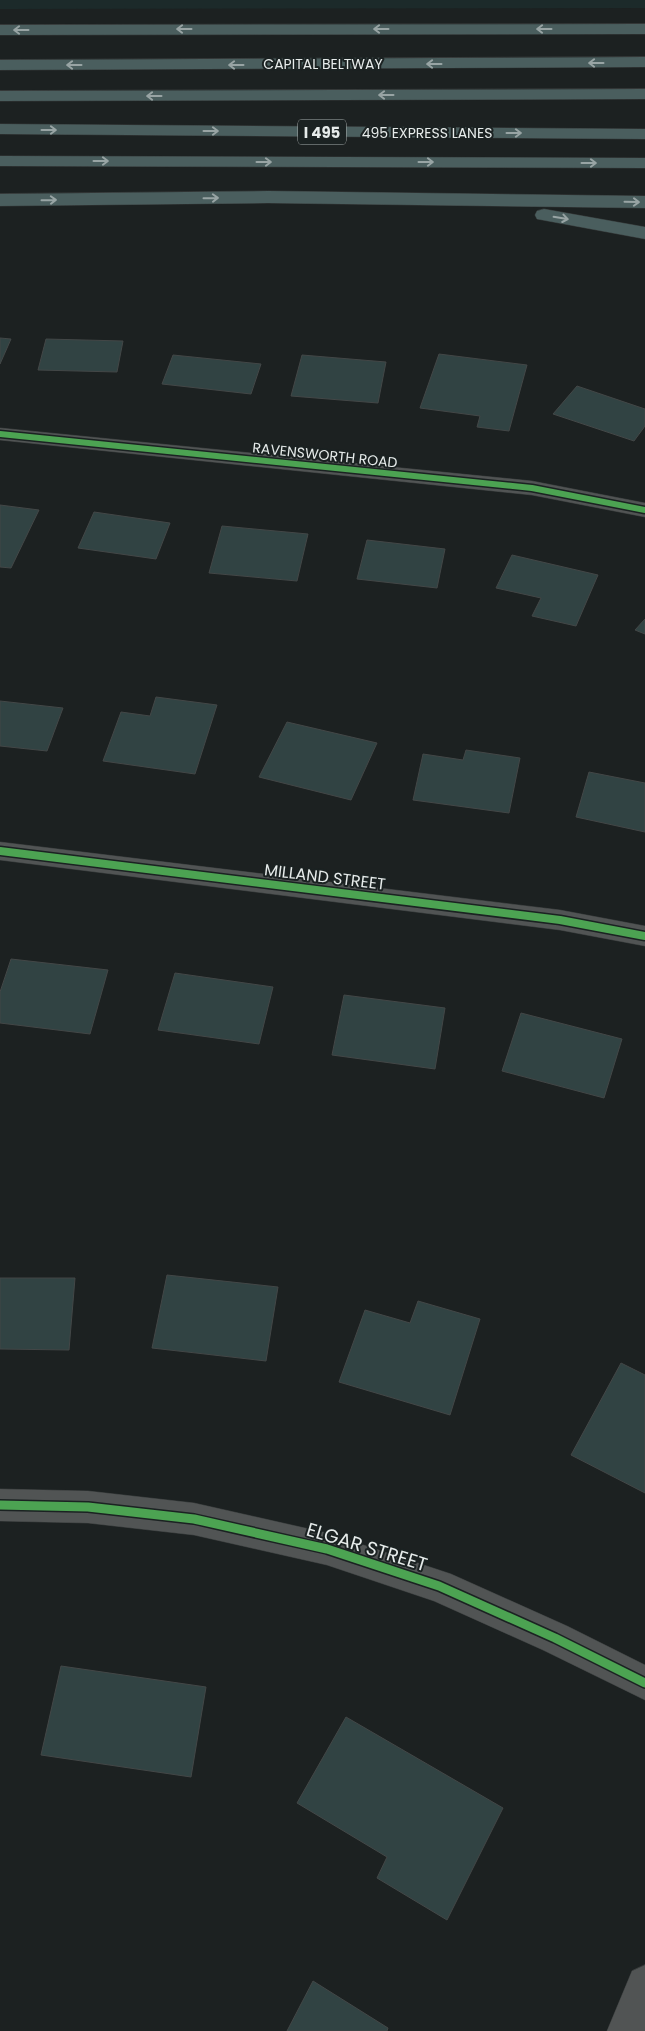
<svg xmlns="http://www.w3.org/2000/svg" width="645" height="2031" viewBox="0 0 645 2031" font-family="Poppins,sans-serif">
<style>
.built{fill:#1c2a2a}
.building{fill:#314343;stroke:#434747}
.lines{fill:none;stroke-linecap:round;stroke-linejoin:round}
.minor-casing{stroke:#373b3b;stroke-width:1}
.motorway-casing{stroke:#373b3b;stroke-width:1}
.minor{fill:#515454;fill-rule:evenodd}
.motorway{fill:#4a5e5e;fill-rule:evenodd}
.cycleway-far2-casing{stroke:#1b2222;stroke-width:9}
.cycleway-far1-casing{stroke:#1b2222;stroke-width:11}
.cycleway-casing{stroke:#1b2222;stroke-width:12}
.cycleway-far2{stroke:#4ca352;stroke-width:6}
.cycleway-far1{stroke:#4ca352;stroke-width:8}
.cycleway{stroke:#4ca352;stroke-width:9}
.oneway{stroke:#98a4a4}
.labels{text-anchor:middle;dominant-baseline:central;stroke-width:4;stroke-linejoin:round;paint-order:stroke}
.far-street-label{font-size:14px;fill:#e6ebea;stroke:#1b2222}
.shield{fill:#1b2222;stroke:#a9afae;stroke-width:1}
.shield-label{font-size:15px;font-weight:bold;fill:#e6ebea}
.street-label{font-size:16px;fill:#e6ebea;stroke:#1b2222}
.near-street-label{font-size:19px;fill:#e6ebea;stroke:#1b2222}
</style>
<rect width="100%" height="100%" fill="#1c2121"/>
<path class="built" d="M0,0H645V8L0,9Z"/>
<path class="building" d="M0,338L11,339L0,364Z
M46,339L123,341L117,372L38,370Z
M439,354L527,365L509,431L477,427L480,416L420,408Z
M173,355L261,364L251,394L162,384Z
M302,355L386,362L378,403L291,396Z
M577,386L645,409V426L634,441L553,414Z
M0,505L39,510L11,568L0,567Z
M94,512L170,523L156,559L78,548Z
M222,526L308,534L297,581L209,573Z
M367,540L445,549L437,588L357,579Z
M512,555L598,575L576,626L532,616L541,598L496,588Z
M645,619V634L635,630Z
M156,697L217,705L195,774L103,761L121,712L150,716Z
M0,701L63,708L47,751L0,746Z
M287,722L377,743L351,800L259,777Z
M466,750L520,758L509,813L413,800L423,754L463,760Z
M589,772L645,783V832L576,817Z
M11,959L108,970L90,1034L0,1023V992Z
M175,973L273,987L259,1044L158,1030Z
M344,995L445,1008L435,1069L332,1055Z
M521,1013L622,1039L604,1098L502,1071Z
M167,1275L278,1287L266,1361L152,1348Z
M0,1278H75L69,1350L0,1349Z
M418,1301L480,1319L450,1415L339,1382L365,1310L410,1323Z
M621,1363L645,1375V1493L571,1455Z
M61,1666L206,1687L191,1777L41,1755Z
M346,1717L503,1808L447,1920L377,1878L387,1857L297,1803Z
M313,1981L388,2028L387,2031H287Z"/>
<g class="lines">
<g class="minor-casing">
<path id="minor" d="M0,428L532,481L645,503V517L532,495L0,440Z
M0,842L560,910L645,926V946L560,930L0,860Z
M0,1489L88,1491L194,1503L327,1533L451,1574L567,1626L645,1665V1700L543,1650L434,1601L327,1565L194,1535L88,1523L0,1521Z
M645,1965V2031H607L632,1971Z"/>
</g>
<g class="motorway-casing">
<path id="motorway" d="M645,24V34L0,35V25Z
M645,57V67L0,70V60Z
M645,89V99L0,101V91Z
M0,124L645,129V139L0,134Z
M0,156L645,158V168L0,166Z
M268,191L645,196V208L268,203L0,206V194Z
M544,209L645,227V239L537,219L535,215L537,211Z"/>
</g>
<use href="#minor" class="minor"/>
<use href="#motorway" class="motorway"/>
<g class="cycleway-far2-casing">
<path id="cycleway-far2" d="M0,434L532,488L645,510"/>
</g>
<g class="cycleway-far1-casing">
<path id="cycleway-far1" d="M0,851L560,920L645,936"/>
</g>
<g class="cycleway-casing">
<path id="cycleway" d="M0,1505L88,1507L194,1519L327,1549L439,1586L555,1638L645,1683"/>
</g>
<use href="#cycleway-far2" class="cycleway-far2"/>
<use href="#cycleway-far1" class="cycleway-far1"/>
<use href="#cycleway" class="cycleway"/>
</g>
<defs><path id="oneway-shaft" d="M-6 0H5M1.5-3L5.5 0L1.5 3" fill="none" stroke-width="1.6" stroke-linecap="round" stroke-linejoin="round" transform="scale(1.25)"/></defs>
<g class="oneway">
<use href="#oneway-shaft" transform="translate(184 29) rotate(-180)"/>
<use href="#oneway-shaft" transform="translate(381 29) rotate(-180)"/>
<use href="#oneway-shaft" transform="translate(544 29) rotate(-180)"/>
<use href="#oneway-shaft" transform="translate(21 30) rotate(180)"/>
<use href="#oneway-shaft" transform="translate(596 63) rotate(180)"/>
<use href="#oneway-shaft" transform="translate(434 64) rotate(180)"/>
<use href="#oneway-shaft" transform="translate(74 65) rotate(180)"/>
<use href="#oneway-shaft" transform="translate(236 65) rotate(180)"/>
<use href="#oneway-shaft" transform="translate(386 95) rotate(180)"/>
<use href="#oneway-shaft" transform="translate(154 96) rotate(180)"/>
<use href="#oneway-shaft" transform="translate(49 130)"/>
<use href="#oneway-shaft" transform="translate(211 131)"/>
<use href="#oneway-shaft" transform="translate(514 133)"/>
<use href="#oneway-shaft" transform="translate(101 161)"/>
<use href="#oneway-shaft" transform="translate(264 162)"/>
<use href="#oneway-shaft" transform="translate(426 162)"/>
<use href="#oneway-shaft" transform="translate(589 163)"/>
<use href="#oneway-shaft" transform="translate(211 198) rotate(-1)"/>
<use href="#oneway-shaft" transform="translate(49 200) rotate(-1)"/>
<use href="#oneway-shaft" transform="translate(632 202) rotate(1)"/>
<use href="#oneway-shaft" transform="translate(561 218) rotate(9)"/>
</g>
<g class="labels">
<g class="far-street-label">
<text x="323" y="64">CAPITAL BELTWAY</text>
<text x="427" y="133">495 EXPRESS LANES</text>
<text transform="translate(325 455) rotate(6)">RAVENSWORTH ROAD</text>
</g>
<rect class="shield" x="298" y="119.5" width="48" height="25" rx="4"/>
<g class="shield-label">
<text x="322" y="132">I 495</text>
</g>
<g class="street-label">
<text transform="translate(325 877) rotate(7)">MILLAND STREET</text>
</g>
<g class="near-street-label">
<text transform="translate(367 1547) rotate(17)">ELGAR STREET</text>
</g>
</g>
</svg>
